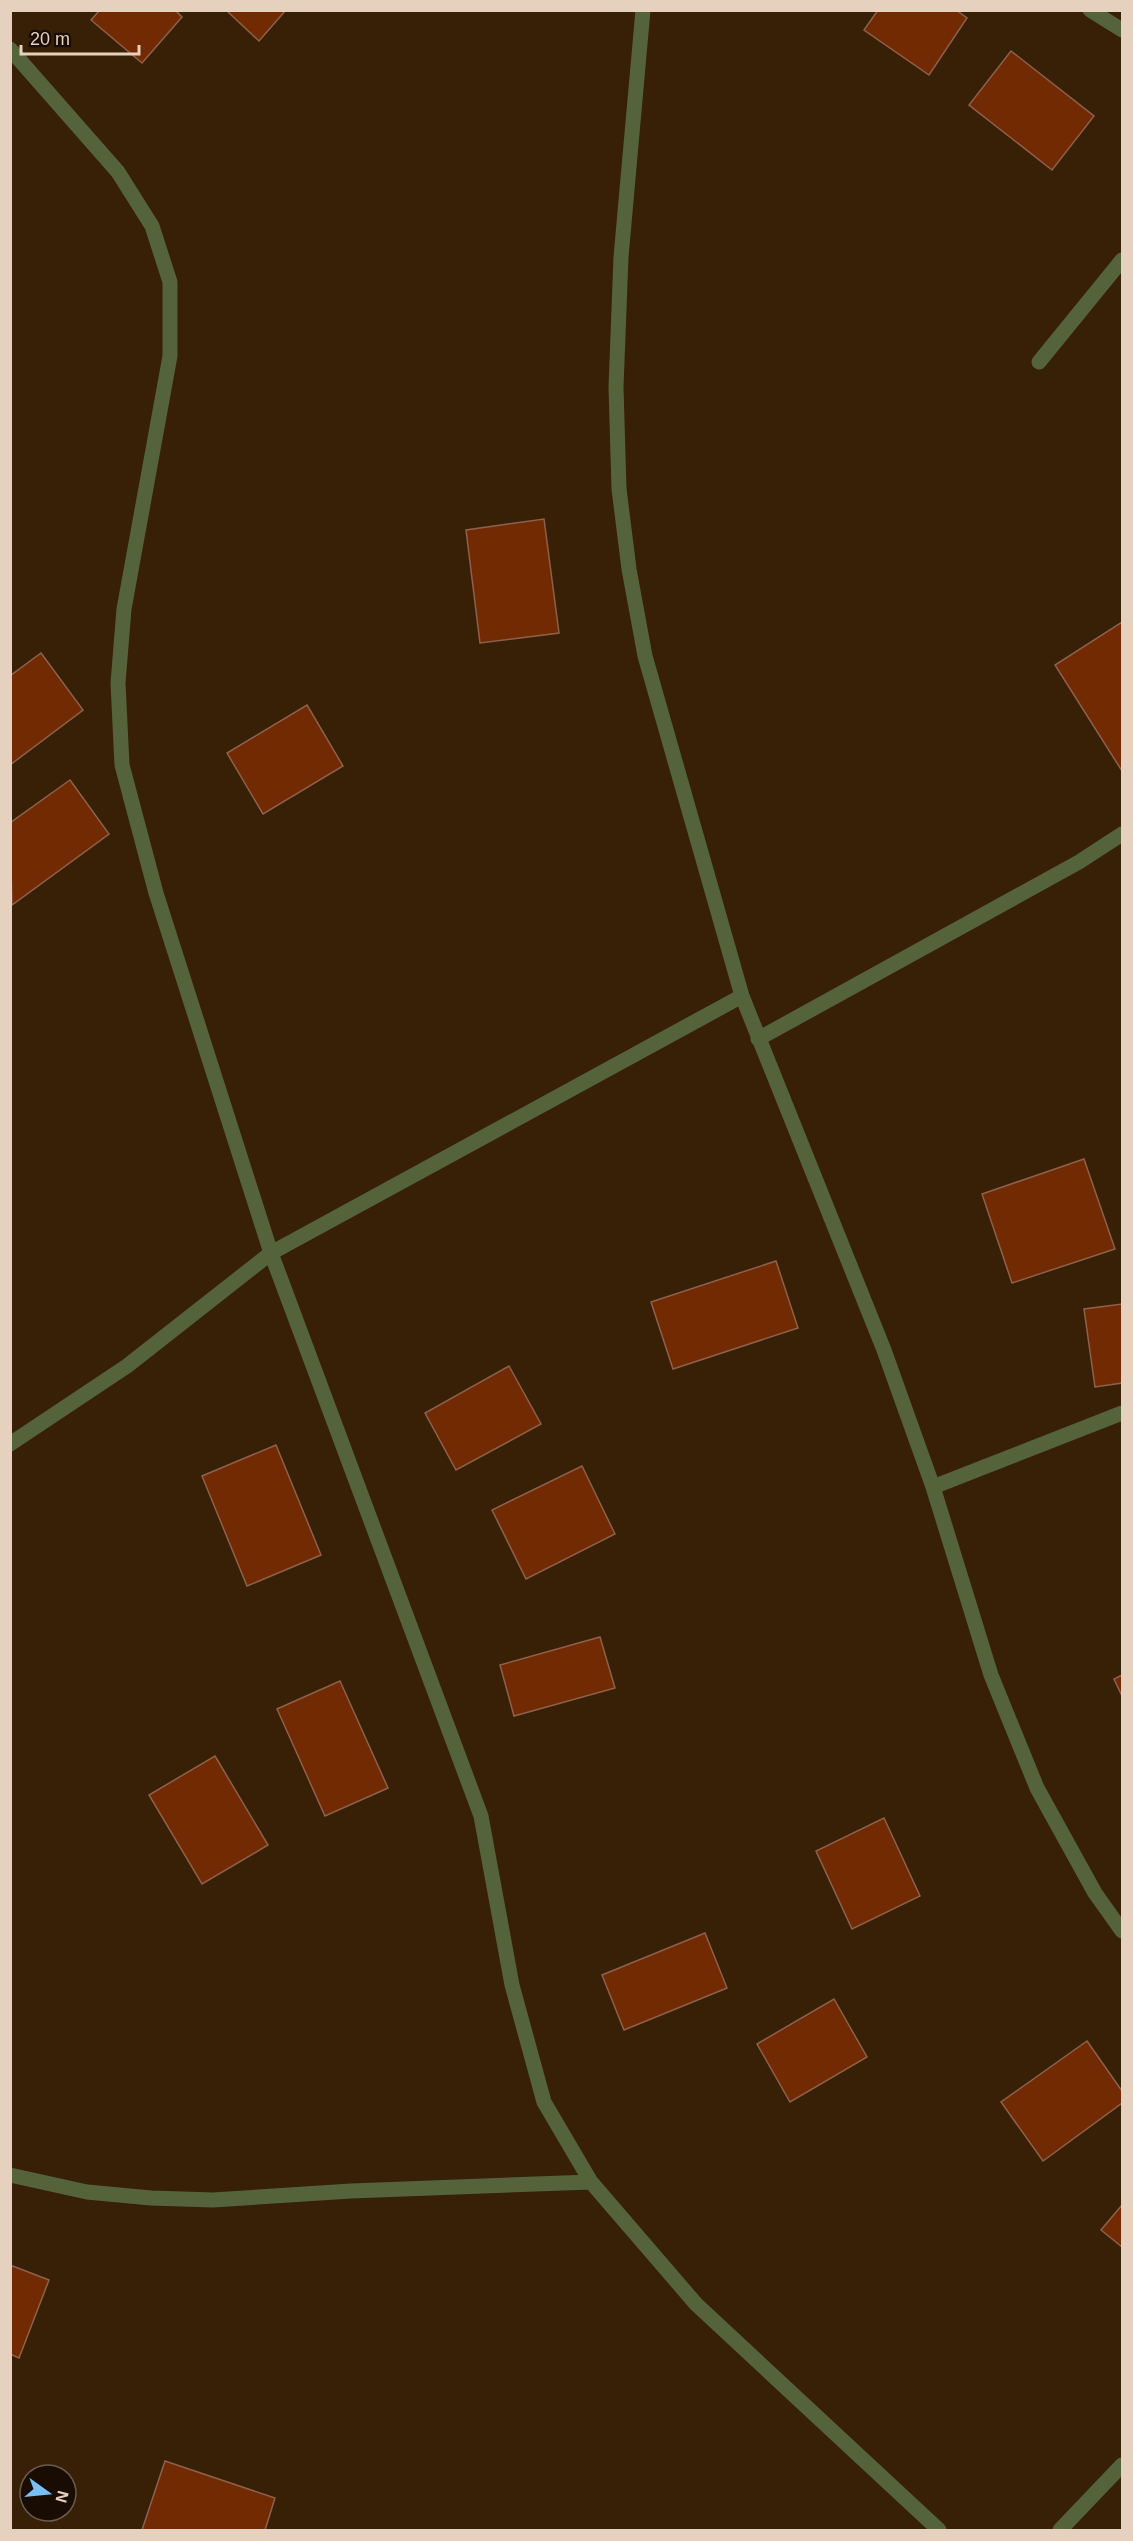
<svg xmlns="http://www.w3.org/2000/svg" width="1133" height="2541" viewBox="0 0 1133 2541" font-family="Helvetica,sans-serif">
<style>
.building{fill:#712a01;stroke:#8e614d;stroke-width:1.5}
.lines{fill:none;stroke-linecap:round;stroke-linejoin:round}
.minor{stroke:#55633b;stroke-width:15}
</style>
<rect width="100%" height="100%" fill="#382006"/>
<path class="building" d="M100,10H175L182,17L142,63L91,20Z
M226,10H286L259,41Z
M878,10H956L967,18L929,75L864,30Z
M1011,51L1094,116L1052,170L969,105Z
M544,519L559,633L480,643L466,530Z
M1122,622V771L1055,665Z
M41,653L83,710L10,765V676Z
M307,705L343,766L263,814L227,753Z
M70,780L109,834L12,905L10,823Z
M1084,1159L1115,1249L1012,1283L982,1194Z
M776,1261L798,1328L673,1369L651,1302Z
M1122,1304V1383L1095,1387L1084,1309Z
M509,1366L541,1424L456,1470L425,1413Z
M276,1445L321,1555L247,1586L202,1476Z
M582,1466L615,1534L526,1579L492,1510Z
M600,1637L615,1688L514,1716L500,1665Z
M1122,1675V1696L1114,1679Z
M340,1681L388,1788L325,1816L277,1709Z
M215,1756L268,1845L202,1884L149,1795Z
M884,1818L920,1896L852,1929L816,1851Z
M705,1933L727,1988L624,2030L602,1975Z
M834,1999L867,2057L790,2102L757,2044Z
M1087,2041L1122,2091V2103L1043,2161L1001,2102Z
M1122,2205V2247L1101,2230Z
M10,2265L49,2280L19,2358L10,2354Z
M165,2461L275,2498L265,2530H142Z"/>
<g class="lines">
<path class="minor" d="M643,10L621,257L616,387L619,489L629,569L645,656L742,996L884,1350L933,1487L991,1675L1037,1788L1095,1893L1122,1931
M1090,10L1122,30
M10,49L118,172L152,226L170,282V356L124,609L118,683L122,765L156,893L271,1253L481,1816L512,1985L544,2102L591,2182L696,2304L939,2530
M1039,362L1122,260
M758,1039L1079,862L1122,834
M10,1444L127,1366L271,1253L742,996
M933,1487L1122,1413
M10,2175L87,2192L151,2198L213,2200L351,2191L591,2182
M1060,2530L1122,2465"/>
</g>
<rect width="1133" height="2541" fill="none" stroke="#e6d1bf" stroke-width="24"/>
<g transform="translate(48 2493) rotate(105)"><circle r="28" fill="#190c02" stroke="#6b5b4e" stroke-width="1.5"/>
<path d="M0-4.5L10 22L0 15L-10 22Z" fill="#79bff8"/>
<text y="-9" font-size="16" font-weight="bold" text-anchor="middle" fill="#e6d1bf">N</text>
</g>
<path d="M21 45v9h118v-9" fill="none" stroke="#e6d1bf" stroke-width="3"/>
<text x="30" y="45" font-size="18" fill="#e6d1bf" stroke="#190c02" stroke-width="4.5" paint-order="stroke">20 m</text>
</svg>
